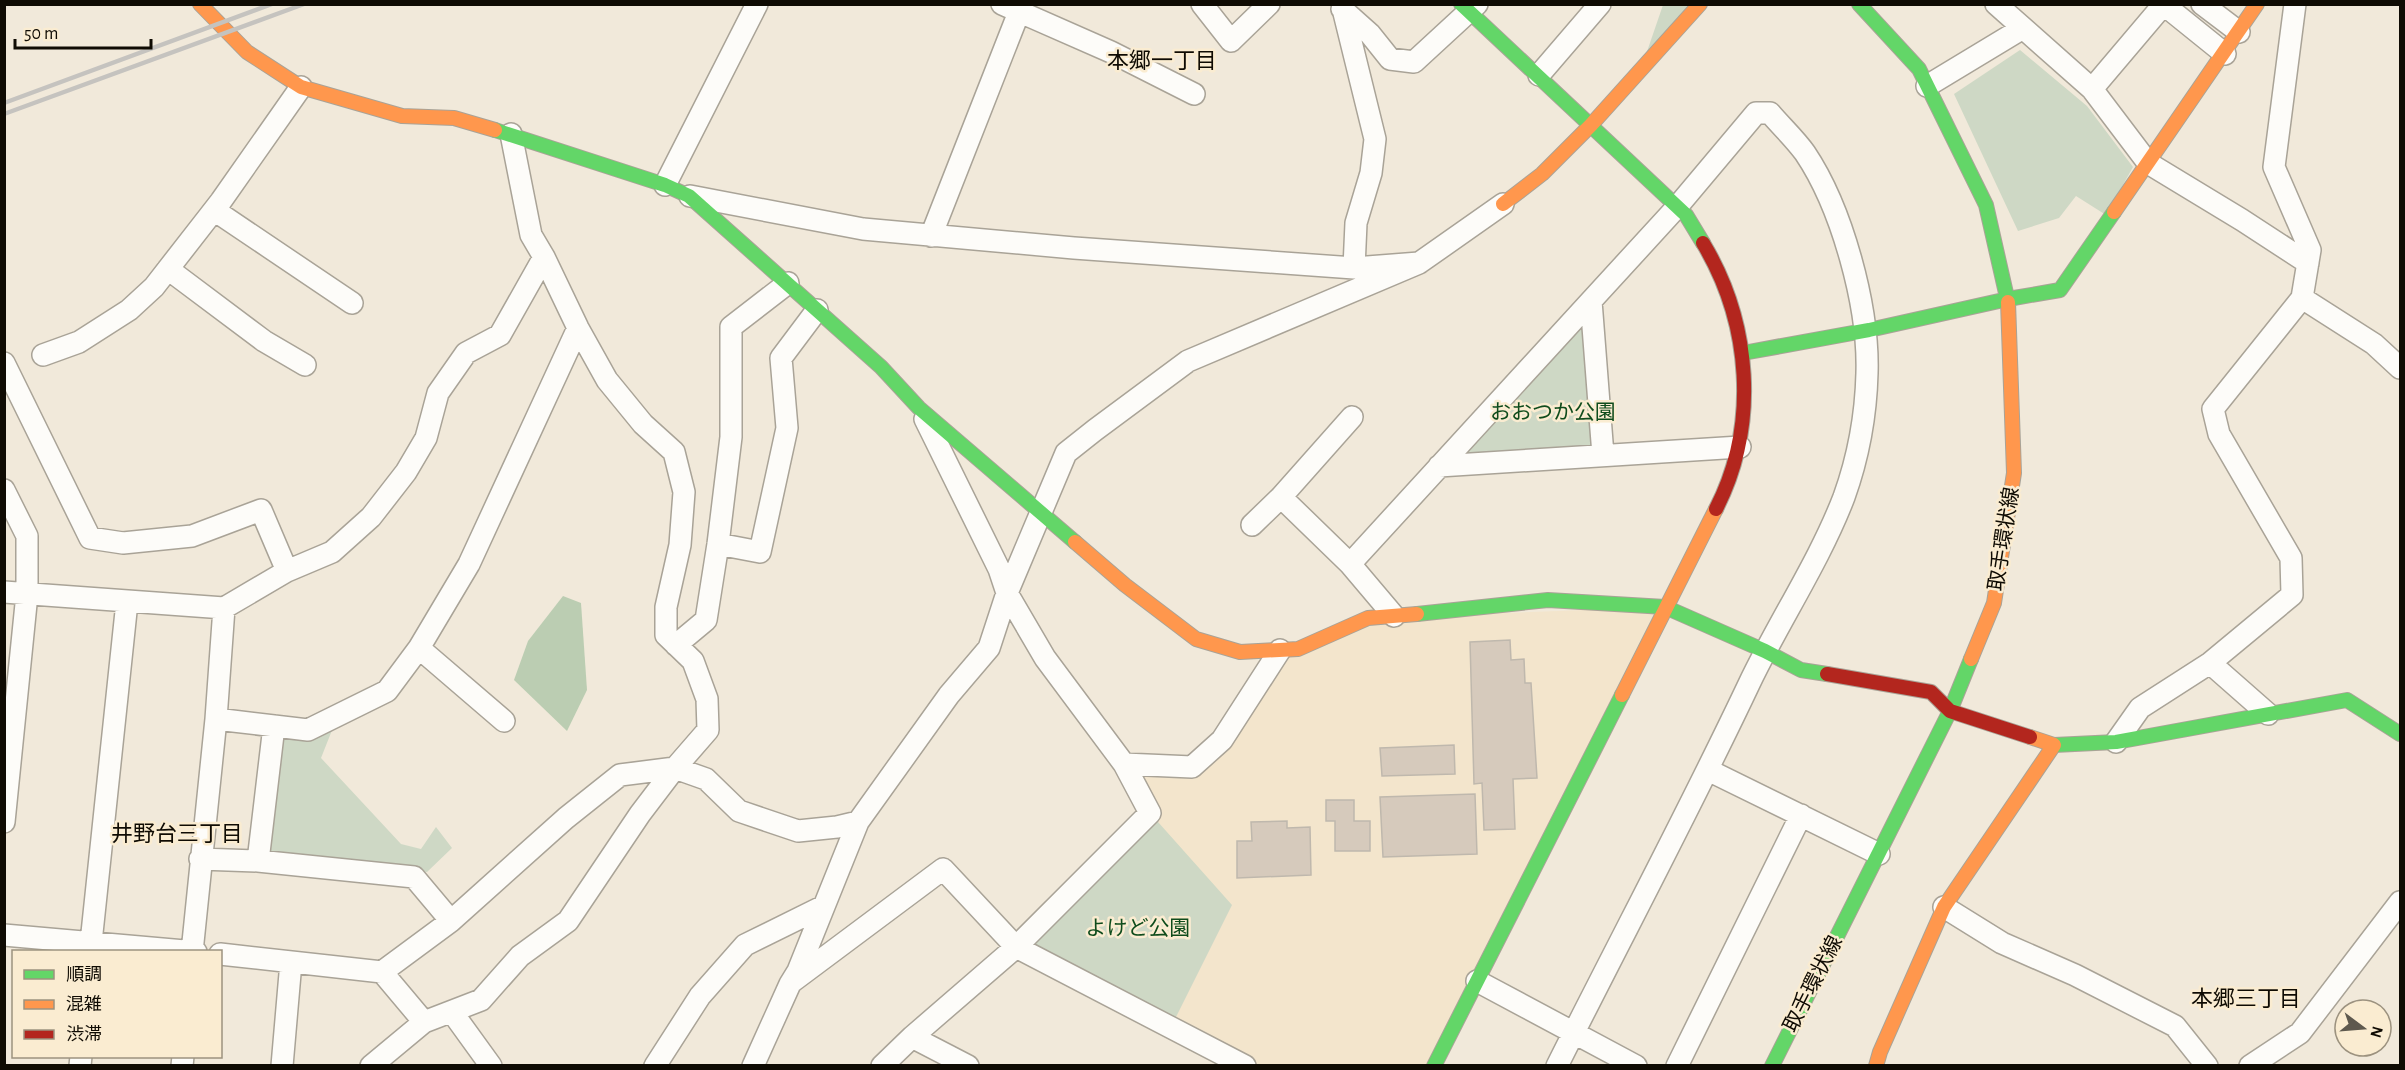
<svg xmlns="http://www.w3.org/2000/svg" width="2405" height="1070" viewBox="0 0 2405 1070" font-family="'Alegreya Sans','Noto Sans JP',sans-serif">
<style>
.built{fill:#f3e5cc}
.green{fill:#ced8c5}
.forest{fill:#bbcdb2}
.building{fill:#d6cabc;stroke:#bfb8ad;stroke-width:1.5}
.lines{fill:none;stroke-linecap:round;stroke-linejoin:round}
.street-casing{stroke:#a9a397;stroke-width:24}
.fast-casing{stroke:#a9a397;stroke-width:16}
.slow-casing{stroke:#a9a397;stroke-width:16}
.jam-casing{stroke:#a9a397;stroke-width:16}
.street{stroke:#fdfcf9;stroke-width:21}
.fast{stroke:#63d668;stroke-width:14}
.slow{stroke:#ff974d;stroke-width:14}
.jam{stroke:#b3261e;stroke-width:14}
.rail{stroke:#c5c3bf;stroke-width:4.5}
.labels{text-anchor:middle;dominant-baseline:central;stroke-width:5;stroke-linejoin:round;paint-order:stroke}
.park-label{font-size:21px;fill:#0f4c1c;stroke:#faecd1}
.street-label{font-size:21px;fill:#0f0b03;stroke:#faecd1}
.neighbourhood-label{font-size:22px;fill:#0f0b03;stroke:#faecd1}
</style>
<rect width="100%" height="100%" fill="#f1e9da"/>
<path class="built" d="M1665,607L1434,1065H1245L1171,1027L1150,813L1124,764L1192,767L1280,650L1368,618Z"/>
<path class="green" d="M1663,5H1700L1641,69Z
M2020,50L2087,106L2133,167L2106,215L2076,196L2059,218L2018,231L1954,94Z
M1591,301L1603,455L1439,466Z
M344,700L321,758L401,844L421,849L436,827L452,848L427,872L267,854L284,734Z
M1150,813L1232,905L1171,1027L1016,947Z"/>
<path class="forest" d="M563,596L581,603L587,690L567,731L514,680L528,641Z"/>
<path class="building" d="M1510,640L1511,660L1524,659L1525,683H1531L1537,778L1513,779L1515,829L1484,830L1482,783L1474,784L1470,642Z
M1454,745L1455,774L1382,776L1380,748Z
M1475,794L1477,854L1383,857L1380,797Z
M1326,800H1354V821H1370V851H1335V821H1326Z
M1287,821V828L1310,827L1311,875L1237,878V841H1252L1251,822Z"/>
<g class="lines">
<g class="street-casing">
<path id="street" d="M1002,4L1111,52L1194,94
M1202,4L1231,41L1269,4
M1996,4L2092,89L2148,163L2242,220L2308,263
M2163,4L2225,54
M2202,4L2239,32
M1342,9L1370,34L1390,59L1414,62L1477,4
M1343,9L1375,139L1371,173L1356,223L1354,268
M1539,75L1600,4
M1927,86L2023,28
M2092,89L2164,4
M665,185L757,4
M690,196L863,229L1074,248L1354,268L1419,263L1503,204
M214,210L352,303
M931,236L1019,12
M168,269L264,341L305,365
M2302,298L2374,344L2400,368
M1591,301L1603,455
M43,355L79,342L129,310L154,287L221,201L301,87
M4,363L90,538L123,543L192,536L261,510L287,571
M1439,466L1740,447
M4,490L27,536V594L4,822
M1281,497L1350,564L1394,616
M1252,525L1281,497L1352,417
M718,544L760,552L787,428L781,358L817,310
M1350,564L1677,207L1756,113H1770C1781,126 1795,139 1805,153C1842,208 1869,306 1867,373C1866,414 1858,458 1844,497C1819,562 1779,621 1749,684C1688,813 1621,938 1557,1066
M4,592L224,608L287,571L332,552L371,517L406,472L426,438L438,393L466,353L500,335L544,257
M676,645L706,620L718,544L731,437V327L788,283
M419,648L504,721
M2210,663L2268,714
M216,719L308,730L387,691L419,648L469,564L578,328
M2116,742L2140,708L2210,663L2292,595L2291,558L2219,434L2213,409L2302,298L2310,250L2274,167L2295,4
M1124,764L1192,767L1222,740L1280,650
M1708,770L1879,854
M200,859L258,861L414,877L451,921
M258,861L274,726
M1944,907L2002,943L2075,975L2175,1026L2207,1066
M4,935L196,952
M90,952L127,602
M192,952L216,719L224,608
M220,954L382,972L451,921L566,818L620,775L675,768L708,730L707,699L693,661L666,635V607L680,545L684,492L674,452L643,424L607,380L578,328L544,257L531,235L511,134
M382,972L424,1022
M793,981L943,869L1016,947L1245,1066
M1477,981L1636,1066
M452,1012L491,1066
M912,1037L968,1066
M80,1066L81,1056
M182,1066L183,1056
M282,1066L291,962
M371,1066L424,1022L481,1000L520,956L568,921L640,814L675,768L706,779L739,811L798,831L837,827L858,822
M655,1066L700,996L745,945L824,906
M753,1066L790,984L798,971L858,822L949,695L989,648L1007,593L999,569L925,419
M882,1066L912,1037L1016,947L1150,813L1124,764L1045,658L1007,593L1066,453L1095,430L1188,361L1419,263
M1677,1066L1801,815L1803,817
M2250,1066L2300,1033L2400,902"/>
</g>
<g class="fast-casing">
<path id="fast" d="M1461,4L1686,215L1703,243
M1859,4L1919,69L1986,205L2008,302
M495,130L665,185L689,196L881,367L919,408L1075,542
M1743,353L1869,330L2008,299L2060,290L2114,212
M1417,614L1548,600L1665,607L1765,651L1801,670L1827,674
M2054,745L2116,742L2347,700L2400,734
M1434,1066L1622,695
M1772,1066L1950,711L1971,659"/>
</g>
<g class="slow-casing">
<path id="slow" d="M200,4L247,52L301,87L402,116L454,118L495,130
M1503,204L1542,174L1591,125L1700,4
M2114,212L2257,4
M1075,542L1125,585L1196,639L1240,652L1298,649L1368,618L1417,614
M1971,659L1994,603L2014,473L2008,302
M1622,695L1716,509
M1876,1066L1880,1052L1944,907L2054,745L2030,737"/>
</g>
<g class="jam-casing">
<path id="jam" d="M1703,243C1751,323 1759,425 1716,509
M1827,674L1931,692L1950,711L2030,737"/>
</g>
<use href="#street" class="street"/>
<use href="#fast" class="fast"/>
<use href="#slow" class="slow"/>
<use href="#jam" class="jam"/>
<path class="rail" d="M4,103L272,4
M4,114L304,4"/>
</g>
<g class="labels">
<g class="park-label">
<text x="1553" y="412">おおつか公園</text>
<text x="1138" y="928">よけど公園</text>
</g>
<g class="street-label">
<text transform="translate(2004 539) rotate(-81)">取手環状線</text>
<text transform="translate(1813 984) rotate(-63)">取手環状線</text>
</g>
<g class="neighbourhood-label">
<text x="1162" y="61">本郷一丁目</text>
<text x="177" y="834">井野台三丁目</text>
<text x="2246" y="999">本郷三丁目</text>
</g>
</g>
<rect width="2405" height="1070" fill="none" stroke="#0f0b03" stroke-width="12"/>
<rect x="12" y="950" width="210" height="108" fill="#faecd1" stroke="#9c927f" stroke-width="1.5"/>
<rect x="24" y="970" width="30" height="9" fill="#63d668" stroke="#9c927f" stroke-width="1.5"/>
<text x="66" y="980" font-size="18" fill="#0f0b03">順調</text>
<rect x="24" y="1000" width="30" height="9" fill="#ff974d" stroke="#9c927f" stroke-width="1.5"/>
<text x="66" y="1010" font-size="18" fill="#0f0b03">混雑</text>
<rect x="24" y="1030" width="30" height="9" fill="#b3261e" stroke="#9c927f" stroke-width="1.5"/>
<text x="66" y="1040" font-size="18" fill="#0f0b03">渋滞</text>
<g transform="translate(2363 1028) rotate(106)"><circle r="28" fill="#faecd1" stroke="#9c927f" stroke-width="1.5"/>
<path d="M0-4.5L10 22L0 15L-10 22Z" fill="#5e594e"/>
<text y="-9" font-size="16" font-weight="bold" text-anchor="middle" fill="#0f0b03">N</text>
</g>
<path d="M15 39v9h136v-9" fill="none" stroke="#0f0b03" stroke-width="3"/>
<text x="24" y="39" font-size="18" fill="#0f0b03" stroke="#faecd1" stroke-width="4.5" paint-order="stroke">50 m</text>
</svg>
